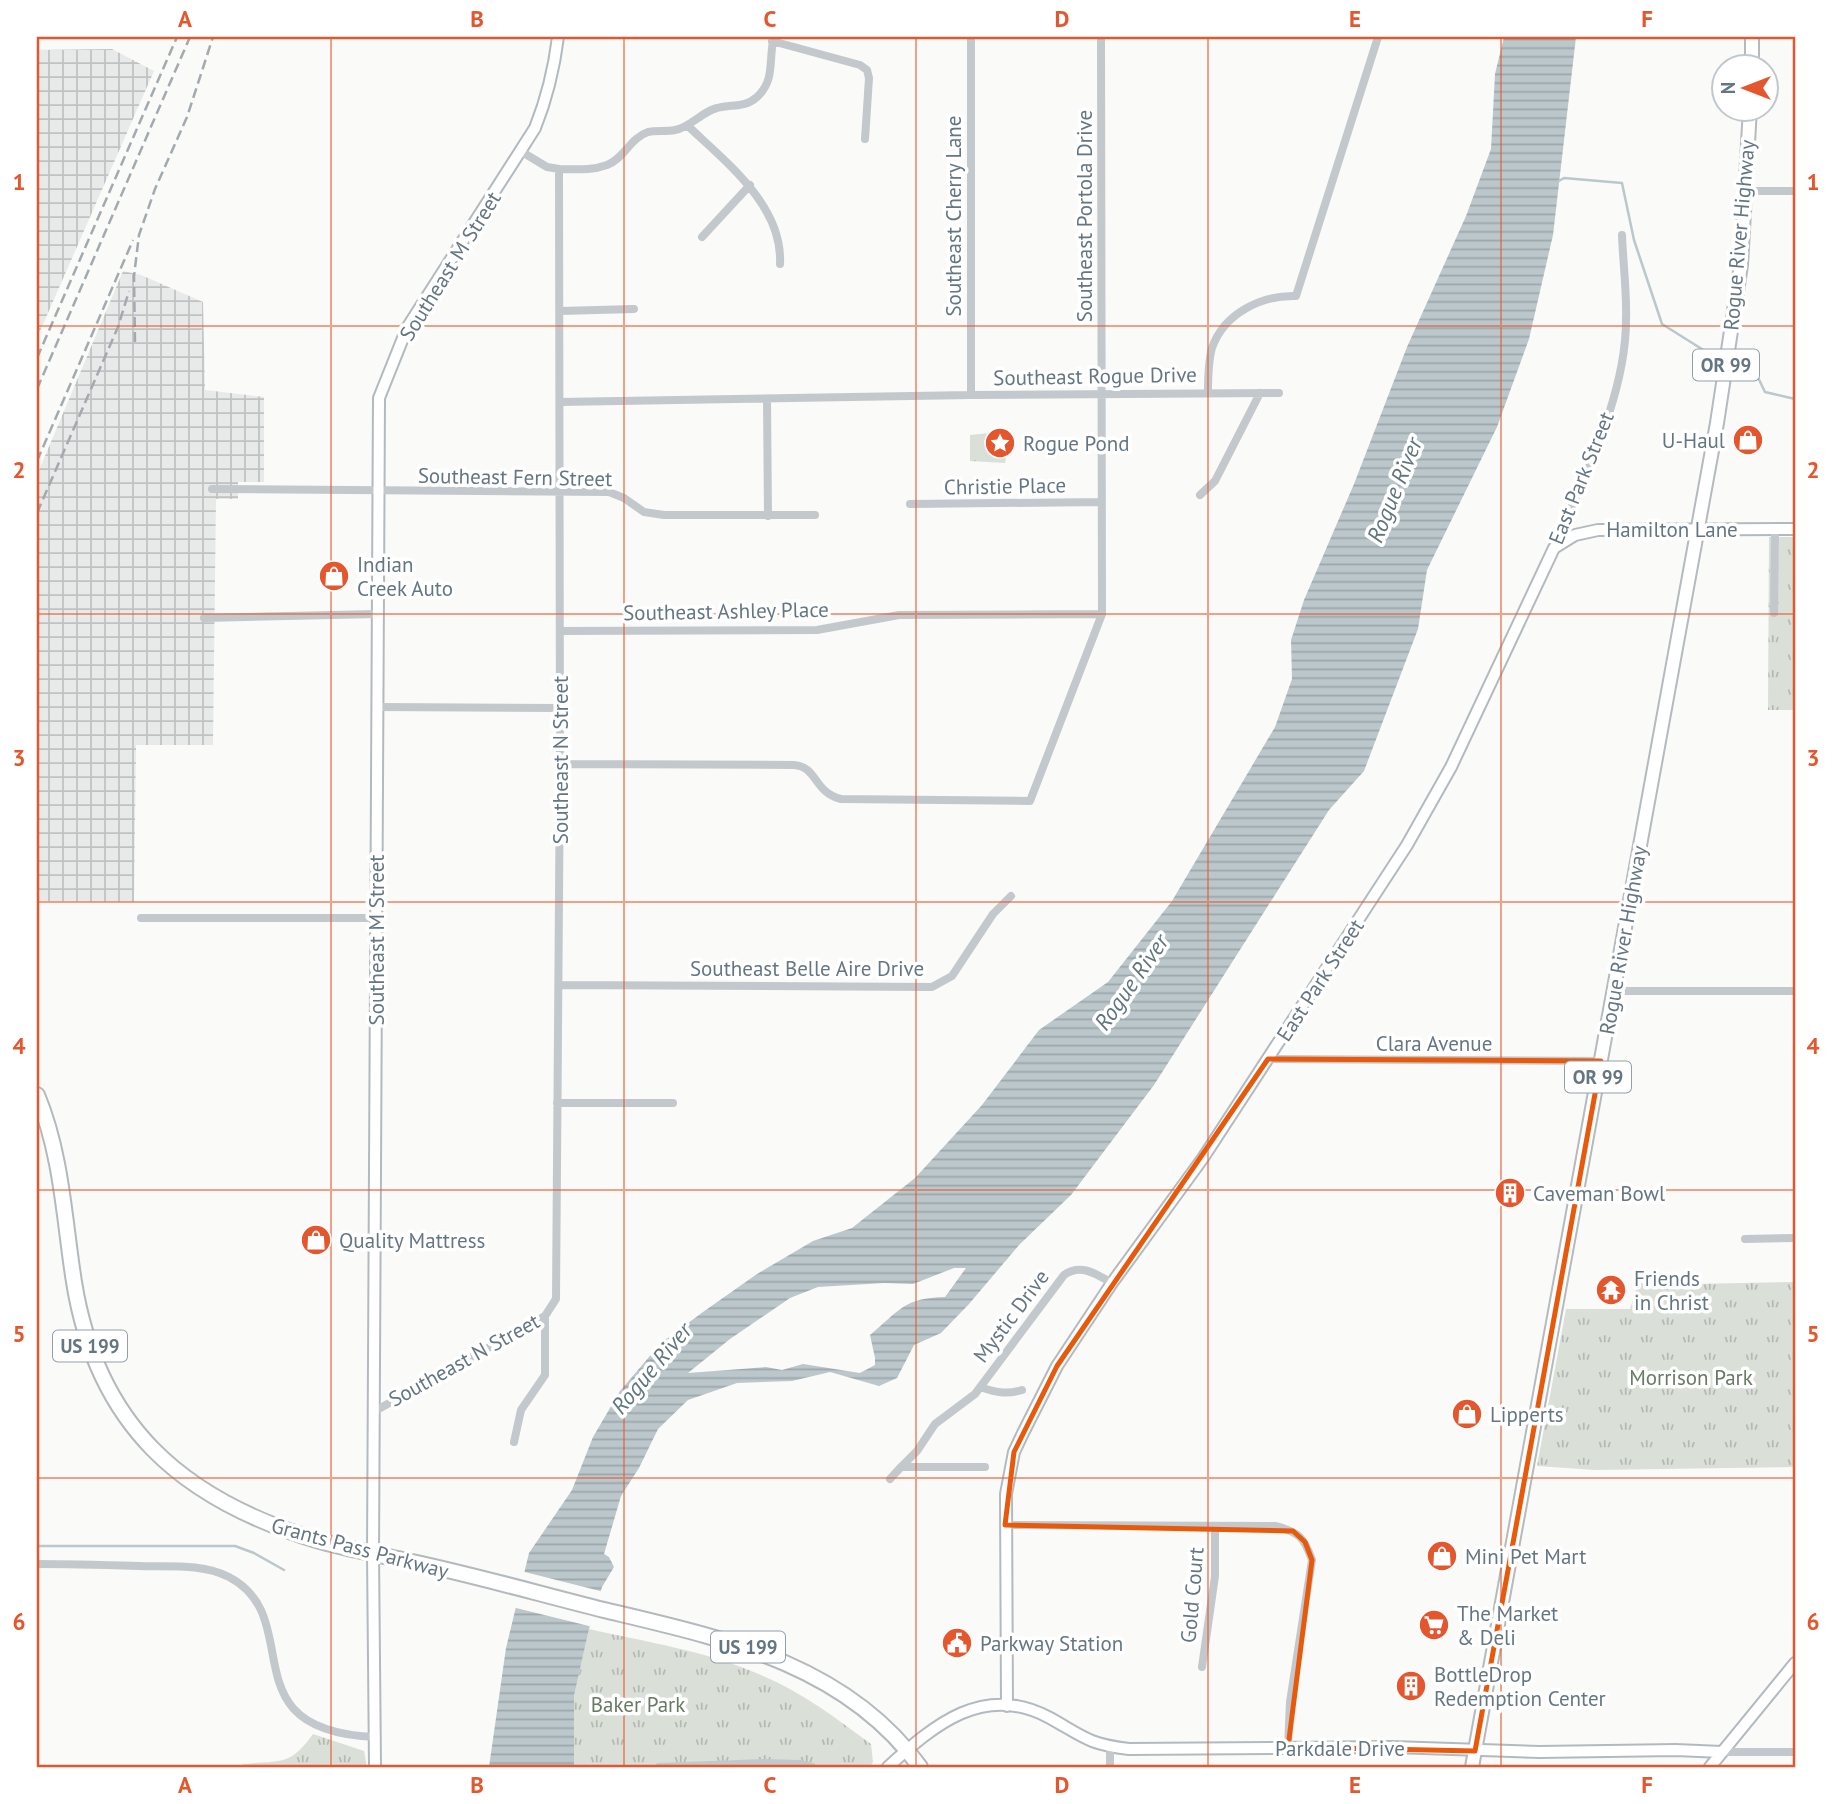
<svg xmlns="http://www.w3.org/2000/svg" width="1832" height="1804" viewBox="0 0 1832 1804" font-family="'PT Sans',sans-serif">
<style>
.industrial{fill:url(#industrial-grid)}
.park{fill:url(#park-tufts)}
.water{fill:url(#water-rules);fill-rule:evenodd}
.pier{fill:#fafaf8}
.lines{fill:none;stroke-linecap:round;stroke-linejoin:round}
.stream{stroke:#bbc7cb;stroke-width:2.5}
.secondary-casing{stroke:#b3babf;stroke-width:14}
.primary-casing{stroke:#b5babe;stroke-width:16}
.highway-casing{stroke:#b4b9bd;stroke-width:18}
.street{stroke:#c3c8cc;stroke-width:8}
.secondary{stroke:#fff;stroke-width:10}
.primary{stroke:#fff;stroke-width:12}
.highway{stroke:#fff;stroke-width:14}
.rail{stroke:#a2aab0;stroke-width:2.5;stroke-dasharray:10 5;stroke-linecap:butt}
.marked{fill:none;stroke:#e8590c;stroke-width:5;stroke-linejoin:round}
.grid{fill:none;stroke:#e4572e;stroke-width:2;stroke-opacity:0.55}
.labels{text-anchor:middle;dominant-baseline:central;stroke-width:7;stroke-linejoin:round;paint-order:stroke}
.shield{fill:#fff;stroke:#939fa8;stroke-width:2}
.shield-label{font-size:19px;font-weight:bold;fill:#657683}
.street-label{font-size:21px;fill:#657683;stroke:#fff}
.poi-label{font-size:21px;fill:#657683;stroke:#fff;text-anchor:start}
.park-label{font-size:21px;fill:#687a64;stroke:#fff}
.water-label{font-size:23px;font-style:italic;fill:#60757c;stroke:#fff}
.neatline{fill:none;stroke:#e4572e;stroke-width:2.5}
.grid-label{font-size:23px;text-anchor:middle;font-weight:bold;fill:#e4572e}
</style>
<defs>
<pattern id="industrial-grid" width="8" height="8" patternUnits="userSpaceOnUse" patternTransform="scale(1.75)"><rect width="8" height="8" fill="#e8e9e9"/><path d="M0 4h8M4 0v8" fill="none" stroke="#c0c1c2"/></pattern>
<pattern id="park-tufts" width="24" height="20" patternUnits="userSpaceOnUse" patternTransform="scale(1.75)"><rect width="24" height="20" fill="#dadfd7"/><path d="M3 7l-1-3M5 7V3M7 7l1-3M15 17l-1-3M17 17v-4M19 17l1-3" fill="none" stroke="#b4b9b4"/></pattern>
<pattern id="water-rules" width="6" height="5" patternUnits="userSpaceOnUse" patternTransform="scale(1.75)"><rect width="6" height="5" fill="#bbc7cb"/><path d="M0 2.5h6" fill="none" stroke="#9ca6aa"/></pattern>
</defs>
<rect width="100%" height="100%" fill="#fafaf8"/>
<path class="industrial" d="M112,49L154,71L37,338V50Z
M123,271L141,275L203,302L205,390L264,397V482H238V499H216L213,745H136L134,902L37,901V475Z"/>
<path class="park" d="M1010,431L1005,463L970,461V435Z
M1769,537H1795V710H1768Z
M1795,1282V1467L1595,1470L1537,1466L1566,1309H1630L1638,1283L1694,1284Z
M589,1629C646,1642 707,1651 761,1675C802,1692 836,1718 871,1744L873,1762L870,1767L697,1765L666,1767H574V1696Z
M313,1734L364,1751L367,1767H244L243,1764C281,1760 289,1767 313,1734Z"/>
<path class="water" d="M1504,37H1576L1553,235L1529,339L1497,427L1427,570L1418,629L1364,771L1329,810L1154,1085L1071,1195L1019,1245L969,1304L941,1333L914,1345L897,1378L879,1386L830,1372L792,1381L737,1383L688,1400L658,1429L639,1468L621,1496L604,1554L609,1557L614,1567L602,1587L589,1629L574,1696V1767H489L506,1648L529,1553L572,1490L593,1437L620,1391L661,1343L703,1312L757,1274L813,1241L852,1228L915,1178L982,1105L1039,1030L1108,982L1172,901L1275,727L1292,679L1291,640L1304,600L1354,484L1407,347L1466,216L1491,149L1495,74ZM954,1268H966L945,1297C904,1298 900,1310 870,1335L875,1358V1365L860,1373L803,1364L782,1370L766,1367L688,1373L730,1339L790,1298L818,1287L884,1283L913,1284Z"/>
<path class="pier" d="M521,1571L604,1592L593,1627L512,1607Z"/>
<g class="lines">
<path class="stream" d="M1557,182L1564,178L1622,183L1634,240L1662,324L1705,351L1724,356
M1731,358L1751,363L1765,392L1795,399
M37,1546H235L254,1553L284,1570"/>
<g class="secondary-casing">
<path id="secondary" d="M1007,1706L1006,1494L1014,1452L1023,1433L1057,1366L1112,1283L1203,1158L1407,845L1451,767L1554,548L1575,535L1598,530L1795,529
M375,1767L373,1554L379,398L407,328L535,128C547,98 554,69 558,37
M888,1767C934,1725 984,1682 1050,1718C1084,1737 1088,1744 1129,1749L1393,1747L1539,1752L1676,1750L1722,1752
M1710,1767L1795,1663"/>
</g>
<g class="primary-casing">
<path id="primary" d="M1752,66V37
M1472,1767L1717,423L1741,265L1750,108"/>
</g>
<g class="highway-casing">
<path id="highway" d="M37,1095C62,1155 64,1219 74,1282C97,1425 181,1499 316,1540C343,1548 371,1553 398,1559C467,1573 536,1593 604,1610C721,1638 845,1663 920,1767"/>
</g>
<path class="street" d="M772,41L860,65L867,70L869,78L865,139
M688,126C727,163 783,206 780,264
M559,169C575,169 591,171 607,165C624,159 630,138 648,132C656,130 666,132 675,130C691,127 701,112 717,108C731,104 745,108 757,97C776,80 768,58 774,37
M1746,191H1795
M702,237L750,185
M560,311L634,309
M1208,393C1208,379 1208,362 1212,348C1224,313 1262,295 1296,296L1378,37
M971,395V37
M767,399L768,516
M560,402L971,395L1279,393
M212,489L609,492L624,498L644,512L664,515H815
M1200,495L1215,481L1260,393
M910,504L1101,502
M1554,548C1583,478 1626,397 1626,320C1627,292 1623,263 1622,235
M1774,613L1775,529
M204,618L377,614
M560,631L817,630L899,615L1102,614
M377,707L560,708
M560,764L794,765C818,767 813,792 841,799L1030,801L1102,614L1101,37
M141,918H376
M559,985L932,987L952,976L993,914L1011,896
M1614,991H1795
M1268,1059L1601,1061
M557,1103H673
M1745,1239L1795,1238
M980,1387C995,1392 1006,1395 1022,1390
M375,1411L545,1316L556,1299L560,764L559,169L547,167L522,152
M514,1442L521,1410L545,1375V1316
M985,1467H901L917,1451L935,1424L975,1394L1064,1275C1081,1263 1096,1274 1112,1283
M890,1479L901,1467
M1005,1525L1275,1526C1299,1532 1304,1537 1312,1560L1290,1702L1288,1747
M37,1564C71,1564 105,1565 139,1566C168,1567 202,1563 229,1577C309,1619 225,1731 376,1737
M1202,1667L1215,1576V1526
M1722,1752H1795
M659,1767L765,1763L800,1764L812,1767
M1110,1767V1747"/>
<use href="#secondary" class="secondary"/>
<use href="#primary" class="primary"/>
<use href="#highway" class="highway"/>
<path class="rail" d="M135,342L134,276L139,235L155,189L187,117L213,37
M37,358L177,37
M37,389L190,37
M37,461L133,240
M37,513L118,327L129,291"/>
</g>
<path class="marked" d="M1268,1059L1601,1061L1475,1751L1288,1747L1312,1560L1305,1542L1293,1531L1005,1525L1014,1452L1057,1366Z"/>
<path class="grid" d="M331,37V1767M624,37V1767M916,37V1767M1208,37V1767M1501,37V1767M37,326H1795M37,614H1795M37,902H1795M37,1190H1795M37,1478H1795"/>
<defs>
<g id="shop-disc" transform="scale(1.575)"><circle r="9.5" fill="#e4572e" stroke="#fff"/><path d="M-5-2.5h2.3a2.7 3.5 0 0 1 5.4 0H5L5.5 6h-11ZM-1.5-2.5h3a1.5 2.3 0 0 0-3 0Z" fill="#fff"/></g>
<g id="sight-disc" transform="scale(1.575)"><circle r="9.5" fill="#e4572e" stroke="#fff"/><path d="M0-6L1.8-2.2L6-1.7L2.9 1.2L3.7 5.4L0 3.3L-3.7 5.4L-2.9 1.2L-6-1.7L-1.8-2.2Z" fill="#fff"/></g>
<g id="building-disc" transform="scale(1.575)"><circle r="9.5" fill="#e4572e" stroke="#fff"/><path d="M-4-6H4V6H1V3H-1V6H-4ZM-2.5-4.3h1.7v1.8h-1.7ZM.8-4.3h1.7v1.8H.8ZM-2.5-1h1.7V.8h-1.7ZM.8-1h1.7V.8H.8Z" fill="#fff"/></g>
<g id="temple-disc" transform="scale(1.575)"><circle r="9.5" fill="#e4572e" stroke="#fff"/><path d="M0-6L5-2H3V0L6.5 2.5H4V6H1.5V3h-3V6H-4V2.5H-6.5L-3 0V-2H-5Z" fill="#fff"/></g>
<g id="supermarket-disc" transform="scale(1.575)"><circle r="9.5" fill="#e4572e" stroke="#fff"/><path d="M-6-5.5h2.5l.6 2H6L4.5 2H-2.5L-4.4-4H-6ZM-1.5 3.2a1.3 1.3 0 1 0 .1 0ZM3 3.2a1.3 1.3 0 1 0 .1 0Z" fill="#fff"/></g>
<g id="civic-disc" transform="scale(1.575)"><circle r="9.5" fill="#e4572e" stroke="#fff"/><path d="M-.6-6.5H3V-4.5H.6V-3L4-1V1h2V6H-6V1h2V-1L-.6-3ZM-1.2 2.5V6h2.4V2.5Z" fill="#fff"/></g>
</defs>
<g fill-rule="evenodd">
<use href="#shop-disc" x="1748" y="440"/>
<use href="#sight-disc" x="1000" y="443"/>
<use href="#shop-disc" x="334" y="576"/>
<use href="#building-disc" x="1510" y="1193"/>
<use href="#shop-disc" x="316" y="1240"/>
<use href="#temple-disc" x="1611" y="1290"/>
<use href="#shop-disc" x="1467" y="1414"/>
<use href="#shop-disc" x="1442" y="1556"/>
<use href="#supermarket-disc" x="1434" y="1625"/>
<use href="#civic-disc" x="957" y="1643"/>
<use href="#building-disc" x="1411" y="1686"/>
</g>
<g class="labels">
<g class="shield">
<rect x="1693" y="349.5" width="66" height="31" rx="5"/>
<rect x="1565" y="1061.5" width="66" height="31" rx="5"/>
<rect x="53" y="1330.5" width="74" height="31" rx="5"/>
<rect x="711" y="1631.5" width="74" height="31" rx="5"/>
</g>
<g class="shield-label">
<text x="1726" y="365">OR 99</text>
<text x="1598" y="1077">OR 99</text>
<text x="90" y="1346">US 199</text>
<text x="748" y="1647">US 199</text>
</g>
<g class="street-label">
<text transform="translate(953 216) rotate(-90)">Southeast Cherry Lane</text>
<text transform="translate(1084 216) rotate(-90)">Southeast Portola Drive</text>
<text transform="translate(1739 235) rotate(-85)">Rogue River Highway</text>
<text transform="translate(450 266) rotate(-58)">Southeast M Street</text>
<text transform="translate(1095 376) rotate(-1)">Southeast Rogue Drive</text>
<text transform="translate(515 477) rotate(1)">Southeast Fern Street</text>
<text transform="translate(1581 478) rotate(-68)">East Park Street</text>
<text transform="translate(1005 486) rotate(-1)">Christie Place</text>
<text x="1672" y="529">Hamilton Lane</text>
<text transform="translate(726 611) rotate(-1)">Southeast Ashley Place</text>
<text transform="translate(560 760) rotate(-90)">Southeast N Street</text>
<text transform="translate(376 940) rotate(-90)">Southeast M Street</text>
<text transform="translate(1623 940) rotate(-80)">Rogue River Highway</text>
<text x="807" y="968">Southeast Belle Aire Drive</text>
<text transform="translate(1320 980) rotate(-57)">East Park Street</text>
<text x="1434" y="1043">Clara Avenue</text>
<text transform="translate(1011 1316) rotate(-53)">Mystic Drive</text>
<text transform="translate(464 1360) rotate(-29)">Southeast N Street</text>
<text transform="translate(360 1548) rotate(15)">Grants Pass Parkway</text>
<text transform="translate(1192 1595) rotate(-85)">Gold Court</text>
<text x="1340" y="1748">Parkdale Drive</text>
</g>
<g class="poi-label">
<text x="1725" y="440" text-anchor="end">U-Haul</text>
<text x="1023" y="443">Rogue Pond</text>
<text x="357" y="564">Indian<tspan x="357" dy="24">Creek Auto</tspan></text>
<text x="1533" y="1193">Caveman Bowl</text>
<text x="339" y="1240">Quality Mattress</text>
<text x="1634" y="1278">Friends<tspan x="1634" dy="24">in Christ</tspan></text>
<text x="1490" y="1414">Lipperts</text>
<text x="1465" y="1556">Mini Pet Mart</text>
<text x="1457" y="1613">The Market<tspan x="1457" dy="24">&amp; Deli</tspan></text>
<text x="980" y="1643">Parkway Station</text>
<text x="1434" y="1674">BottleDrop<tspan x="1434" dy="24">Redemption Center</tspan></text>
</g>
<g class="park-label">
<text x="1691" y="1377">Morrison Park</text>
<text x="638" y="1704">Baker Park</text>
</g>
<g class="water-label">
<text transform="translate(1394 490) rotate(-68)">Rogue River</text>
<text transform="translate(1131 982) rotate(-55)">Rogue River</text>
<text transform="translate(651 1368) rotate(-50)">Rogue River</text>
</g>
</g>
<rect width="1832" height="1804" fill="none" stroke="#ffffff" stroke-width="77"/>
<g transform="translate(1745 88) rotate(270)"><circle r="33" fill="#ffffff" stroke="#c1c8cd" stroke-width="2"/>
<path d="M0-5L12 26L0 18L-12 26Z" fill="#e4572e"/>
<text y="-10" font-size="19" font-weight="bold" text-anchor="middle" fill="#657683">N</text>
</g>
<rect x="38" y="38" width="1756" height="1728" class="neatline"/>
<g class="grid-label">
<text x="185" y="27">A</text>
<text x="477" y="27">B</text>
<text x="770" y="27">C</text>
<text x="1062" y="27">D</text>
<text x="1355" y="27">E</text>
<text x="1647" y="27">F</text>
<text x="19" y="190">1</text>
<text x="1813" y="190">1</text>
<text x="19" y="478">2</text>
<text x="1813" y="478">2</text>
<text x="19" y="766">3</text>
<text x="1813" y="766">3</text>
<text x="19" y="1054">4</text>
<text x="1813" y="1054">4</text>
<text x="19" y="1342">5</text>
<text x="1813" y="1342">5</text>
<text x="19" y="1630">6</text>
<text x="1813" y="1630">6</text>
<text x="185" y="1793">A</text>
<text x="477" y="1793">B</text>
<text x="770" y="1793">C</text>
<text x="1062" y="1793">D</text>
<text x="1355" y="1793">E</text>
<text x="1647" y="1793">F</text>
</g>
</svg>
